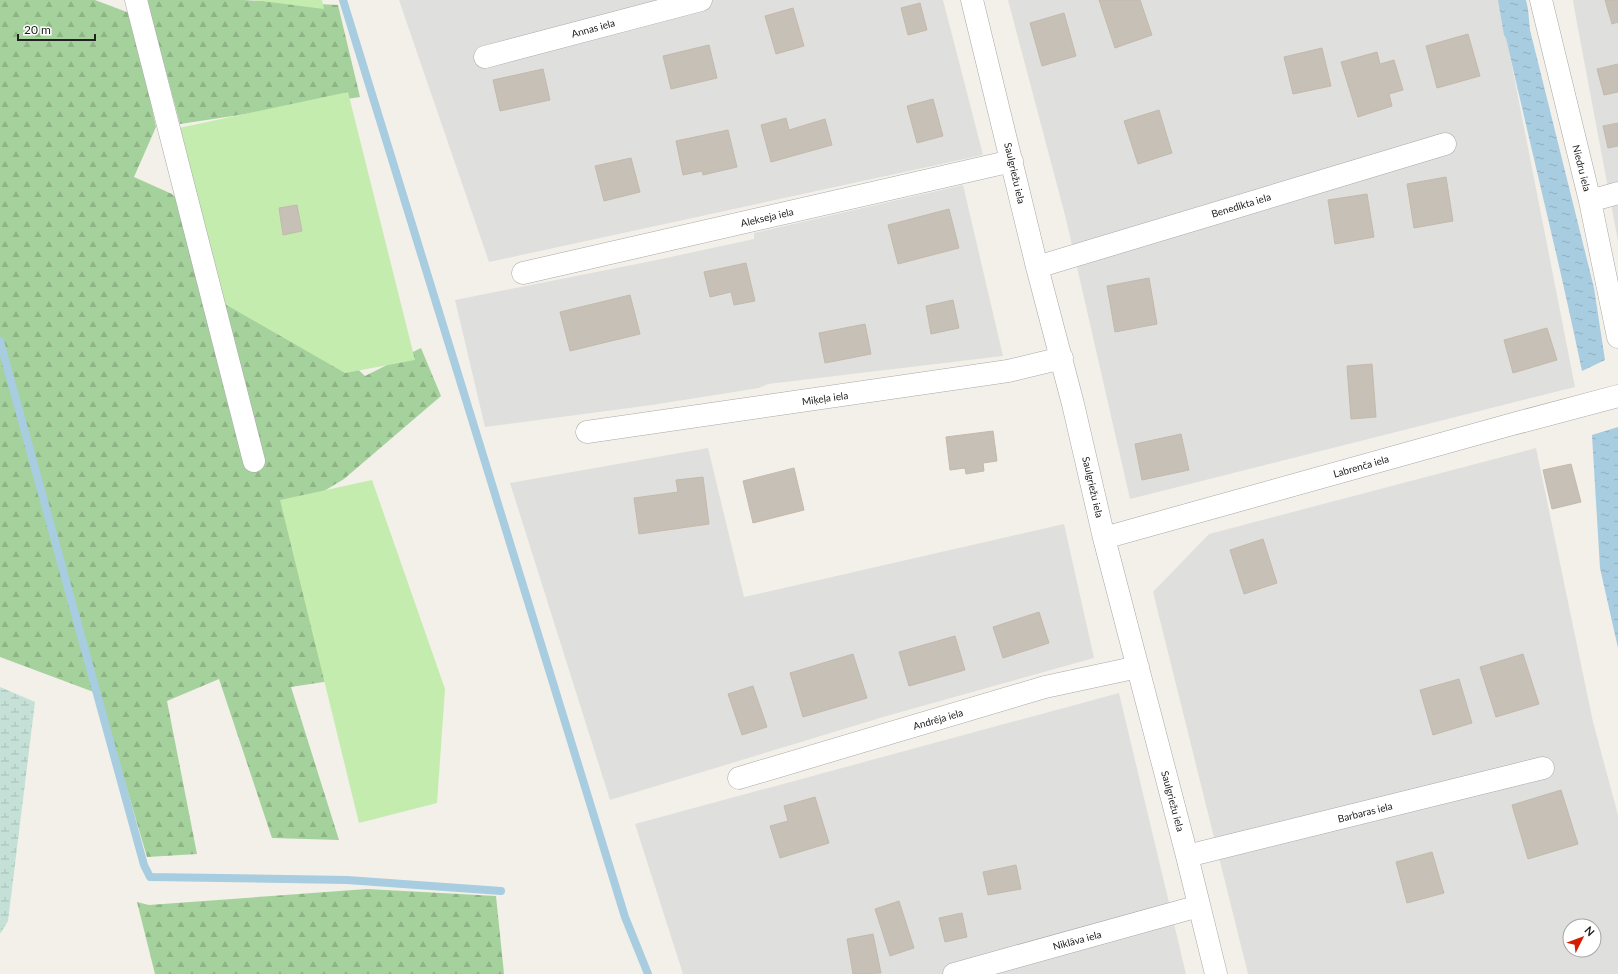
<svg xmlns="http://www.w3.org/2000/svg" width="1618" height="974" viewBox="0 0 1618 974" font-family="Lato,sans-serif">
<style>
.residential{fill:#dfdfde;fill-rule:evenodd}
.forest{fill:url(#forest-firs)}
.wetland{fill:url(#wetland-marsh)}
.garden{fill:#c4ecae}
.water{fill:url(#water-ripples)}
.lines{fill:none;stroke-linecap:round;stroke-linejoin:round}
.stream{stroke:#a8cce0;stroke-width:8}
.building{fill:#c7c0b7;stroke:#c4b9aa}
.street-casing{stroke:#a8a8a8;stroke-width:23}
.street{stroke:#fff;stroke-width:22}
.labels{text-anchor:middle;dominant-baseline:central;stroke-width:3;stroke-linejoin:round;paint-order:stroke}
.street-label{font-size:10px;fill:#212121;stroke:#fff}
</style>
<defs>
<pattern id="forest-firs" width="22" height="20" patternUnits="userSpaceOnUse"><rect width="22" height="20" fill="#a5d29c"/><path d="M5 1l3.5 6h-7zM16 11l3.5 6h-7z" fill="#8eb486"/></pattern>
<pattern id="wetland-marsh" width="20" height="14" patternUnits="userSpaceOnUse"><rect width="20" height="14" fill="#c5e0d7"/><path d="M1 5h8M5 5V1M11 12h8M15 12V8" fill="none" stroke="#a9c0b8"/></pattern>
<pattern id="water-ripples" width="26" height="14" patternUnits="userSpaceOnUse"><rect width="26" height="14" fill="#a8cce0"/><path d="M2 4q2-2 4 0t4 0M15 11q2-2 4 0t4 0" fill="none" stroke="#90afc0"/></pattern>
</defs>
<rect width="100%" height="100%" fill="#f2f0e8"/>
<path class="residential" d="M399,0H943L983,155L489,262Z
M1008,0H1499L1575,387L1130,499L1066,219Z
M1573,0H1618V241L1576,18Z
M963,185L1003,356L768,384L759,388L652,405L485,427L455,300L652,261L754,239V233Z
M708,448L744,597L1064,524L1094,658L890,715L610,800L510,483Z
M1536,448L1593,722L1618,815V974H1248L1153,592L1209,534ZM1570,926H1594V950H1570Z
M1119,693L1186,974H683L635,824Z"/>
<path class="forest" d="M0,0H95L132,14L156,127L134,177L172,194L365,376L421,348L441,396L344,479L289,512L349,678L291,687L339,840L272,838L219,679L167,701L197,854L147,857L99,694L0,657Z
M147,0H243L338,5L360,97L180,124Z
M367,889L496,896L504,974H155L137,902L149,905Z"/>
<path class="wetland" d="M0,687L35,702L8,921L0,934Z"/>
<path class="garden" d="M254,0H322L324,9Z
M348,92L415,360L345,373L223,303L179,128Z
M372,480L445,689L437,803L359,823L280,500Z"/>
<path class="water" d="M1498,0H1526L1528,9L1530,30L1594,288L1605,360L1582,371C1559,260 1531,149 1506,38L1504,35Z
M1618,427V648L1600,568L1592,435Z"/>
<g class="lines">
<path class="stream" d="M343,0L625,917L648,974
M0,341L144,865L150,877L347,880L501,891"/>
</g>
<path class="building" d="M1099,0H1140L1152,35L1115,48Z
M1605,0H1618V22L1612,24Z
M920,3L927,30L908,35L901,8Z
M793,8L804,46L776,54L765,16Z
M1064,13L1076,56L1042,66L1030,23Z
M1468,34L1480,76L1437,88L1426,46Z
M709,45L717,78L671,89L663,56Z
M1322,48L1331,86L1293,94L1284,57Z
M1377,52L1380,64L1394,60L1403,90L1389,94L1392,106L1358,117L1341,62Z
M1618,64V92L1604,95L1597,69Z
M543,69L550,100L500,111L493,80Z
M933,99L943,136L917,143L907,106Z
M1159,110L1172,153L1138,164L1124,121Z
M786,118L789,130L825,119L832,145L771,162L761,125Z
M1618,123V146L1608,148L1603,126Z
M728,130L737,167L703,175L702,171L683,175L676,141Z
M631,158L640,192L604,201L595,166Z
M1446,177L1453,221L1414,228L1407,184Z
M1367,194L1374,237L1335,244L1328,200Z
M297,205L302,231L283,235L279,208Z
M949,209L959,248L898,264L888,225Z
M746,263L755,301L734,305L731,292L710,297L704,272Z
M1149,278L1157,324L1115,332L1107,286Z
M630,295L640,334L570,351L560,312Z
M953,300L959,328L931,334L926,306Z
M865,324L871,354L825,363L819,333Z
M1547,328L1557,360L1513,373L1504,340Z
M1372,364L1376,417L1351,419L1347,366Z
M993,431L997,461L983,463L984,471L966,474L965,468L950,470L946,437Z
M1181,434L1189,470L1142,480L1135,444Z
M1571,464L1581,502L1552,509L1543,470Z
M794,468L804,510L753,523L743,481Z
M703,477L709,524L639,534L634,498L678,492L676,480Z
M1263,539L1277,583L1244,594L1230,550Z
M1039,612L1049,643L1003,658L993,627Z
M955,636L965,670L909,686L899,652Z
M853,654L867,698L803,717L790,673Z
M1523,654L1539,704L1496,717L1480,667Z
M1459,679L1472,723L1433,735L1420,690Z
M753,686L767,727L742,735L728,694Z
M1561,790L1578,844L1528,859L1512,805Z
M815,797L829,843L780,858L770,826L788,821L784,806Z
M1432,852L1444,893L1407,903L1396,862Z
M1016,865L1021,889L988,895L983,872Z
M899,901L914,948L890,956L875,909Z
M962,913L967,937L945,942L939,918Z
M873,934L881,973L853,974L847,939Z"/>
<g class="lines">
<g class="street-casing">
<path id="street" d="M136,0L254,461
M972,0L1037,267L1073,404L1104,538L1187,856L1216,974
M1541,0L1590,201L1618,337
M485,57L701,0
M1590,201L1618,193
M1037,267L1445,144
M523,273L1012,161
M587,432L1008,371L1062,358
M1104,538L1509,425L1618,396
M739,778L1045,687L1138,667
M1187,856L1543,768
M954,974L1199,906"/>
</g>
<use href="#street" class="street"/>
</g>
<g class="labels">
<g class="street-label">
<text transform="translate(593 28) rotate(-15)">Annas iela</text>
<text transform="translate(1582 168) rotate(76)">Niedru iela</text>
<text transform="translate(1015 173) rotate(77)">Saulgriežu iela</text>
<text transform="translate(1241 205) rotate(-17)">Benedikta iela</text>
<text transform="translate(767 217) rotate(-13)">Alekseja iela</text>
<text transform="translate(825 398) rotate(-8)">Miķeļa iela</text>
<text transform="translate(1361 466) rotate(-16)">Labrenča iela</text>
<text transform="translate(1093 487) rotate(77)">Saulgriežu iela</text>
<text transform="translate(938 719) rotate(-16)">Andrēja iela</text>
<text transform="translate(1173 801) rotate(75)">Saulgriežu iela</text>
<text transform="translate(1365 812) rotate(-14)">Barbaras iela</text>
<text transform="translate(1077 940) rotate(-15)">Niklāva iela</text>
</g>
</g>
<g transform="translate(1582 938) rotate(48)"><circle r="19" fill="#ffffff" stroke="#a6a6a6"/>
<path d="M0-3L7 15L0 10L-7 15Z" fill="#d31c00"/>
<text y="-6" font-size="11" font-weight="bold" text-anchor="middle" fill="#212121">N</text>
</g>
<path d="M18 34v6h77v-6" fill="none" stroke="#212121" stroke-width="2"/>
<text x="24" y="34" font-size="12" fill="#212121" stroke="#ffffff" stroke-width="3" paint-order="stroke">20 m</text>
</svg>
